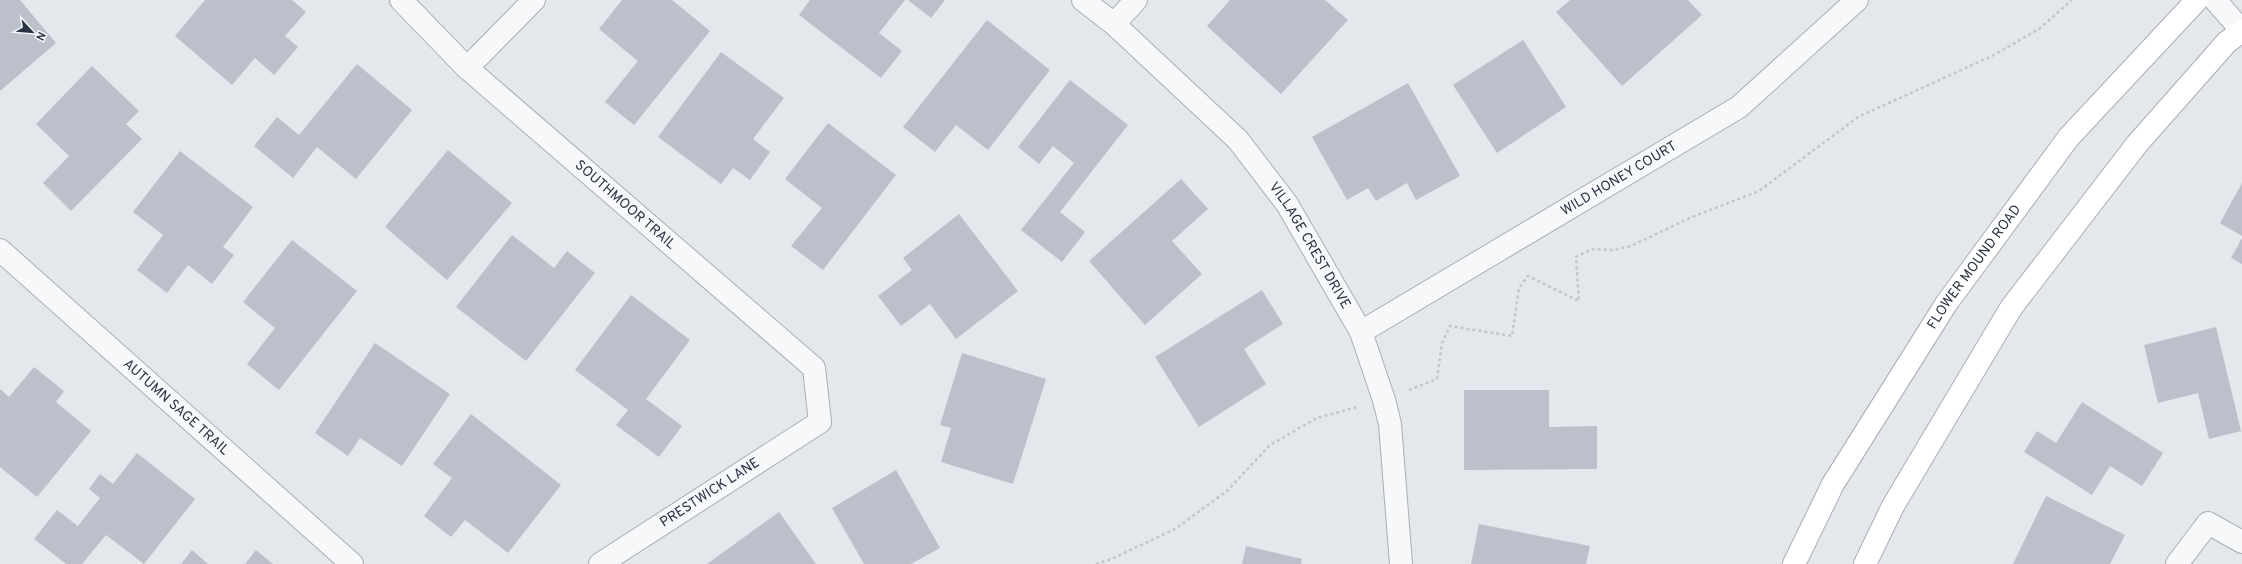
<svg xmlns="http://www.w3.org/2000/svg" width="2242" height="564" viewBox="0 0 2242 564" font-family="Overpass,sans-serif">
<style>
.building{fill:#bbc0ca}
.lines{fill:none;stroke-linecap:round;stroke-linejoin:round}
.minor-casing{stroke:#a9aeb7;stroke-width:24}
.secondary-casing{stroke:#a9aeb7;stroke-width:24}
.path{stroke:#c2c5cb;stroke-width:2.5;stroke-dasharray:3 3;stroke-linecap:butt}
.minor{stroke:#f7f8fa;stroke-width:22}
.secondary{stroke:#fff;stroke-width:22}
.labels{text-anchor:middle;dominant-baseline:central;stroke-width:3;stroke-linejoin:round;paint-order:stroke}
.street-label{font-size:14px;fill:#2b3445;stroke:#f4f6f9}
</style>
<rect width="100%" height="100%" fill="#e4e7ec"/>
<path class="building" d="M0,0H20L56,43L0,91Z
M205,0H292L306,12L285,36L298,47L274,75L255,58L232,85L175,36Z
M622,0H672L710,31L634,125L605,102L638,61L599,29Z
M810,0H905L879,33L902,51L881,78L799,15Z
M908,0H945L931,18Z
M1230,0H1325L1348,20L1281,94L1207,26Z
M1570,0H1688L1702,15L1622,86L1556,12Z
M987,20L1050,70L988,150L956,125L935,152L903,127Z
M1523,40L1566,107L1497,153L1453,85Z
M721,52L784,98L753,139L770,152L750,180L733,168L721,184L658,137Z
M357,64L412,110L356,179L317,147L293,178L254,146L277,117L299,135Z
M92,66L139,111L126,124L142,139L71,211L43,183L69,156L36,124Z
M1070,80L1128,125L1060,212L1085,232L1062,262L1021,230L1074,163L1053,146L1039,164L1018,147Z
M1408,83L1460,176L1416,200L1407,183L1376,201L1368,188L1347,200L1312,137Z
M828,123L896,175L823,270L791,246L822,208L785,179Z
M448,150L512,203L447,280L385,227Z
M180,151L253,207L223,247L234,255L212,284L188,265L167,293L137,270L163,235L133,212Z
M1181,179L1208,209L1172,241L1202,274L1145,325L1089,261Z
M2242,183V236L2220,223Z
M959,214L1018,291L956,339L930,304L901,326L878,296L912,270L903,258Z
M512,235L554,268L567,251L595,273L526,361L456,307Z
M2242,238V264L2231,258Z
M292,240L357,291L279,390L247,364L275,328L243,302Z
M1262,290L1283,324L1244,349L1266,384L1199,427L1155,357Z
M631,295L690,340L646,399L682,426L659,457L616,425L628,410L575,370Z
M2216,327L2241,431L2209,439L2198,393L2158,403L2144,345Z
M375,343L450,394L402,466L360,438L348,456L315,433Z
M962,353L1046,379L1013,484L941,462L951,428L940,425Z
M34,367L64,391L56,402L91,431L37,497L0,467V389L9,397Z
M1464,390H1549V427L1597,426V469L1464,470Z
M2082,402L2163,453L2142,486L2110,466L2092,495L2024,452L2037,431L2056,443Z
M471,414L561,485L508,553L465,520L451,537L424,516L452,478L433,464Z
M137,453L195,499L144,564L106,535L82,564H66L34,539L57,510L78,526L100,498L89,489L100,474L113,484Z
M896,470L940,548L911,564H864L832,508Z
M2046,496L2125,535L2110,564H2013Z
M779,512L816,564H707Z
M1479,524L1590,546L1586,564H1471Z
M1246,546L1302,559L1301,564H1242Z
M192,550L208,564H181Z
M256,550L273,564H245Z"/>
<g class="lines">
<g class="minor-casing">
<g id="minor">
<path id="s1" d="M401,0L467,68L814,368L820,422L600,564"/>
<path id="s2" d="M1083,0L1114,24L1238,140L1287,204L1361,332L1384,400L1390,424L1401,564"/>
<path d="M2215,0L2242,31"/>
<path d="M1114,24L1136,0"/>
<path d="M467,68L534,0"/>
<path id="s3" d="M0,250L352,564"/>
<path id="s4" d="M1361,332L1739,107L1857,0"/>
<path d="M2177,564L2208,523L2242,542"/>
</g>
</g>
<g class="secondary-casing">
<g id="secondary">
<path id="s5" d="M1794,564L1833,484L1946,304L2069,137L2197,0"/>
<path d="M1865,564L1893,506L2011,308L2137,144L2227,42L2242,31"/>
</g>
</g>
<path class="path" d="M1409,390L1437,379L1442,343L1450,326L1512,336L1519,288L1528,276L1579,301L1576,257L1592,249L1613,250L1631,246L1692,217L1759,191L1858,117L1992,56L2039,29L2072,0
M1096,564L1109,560L1175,529L1227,491L1270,445L1317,418L1357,407"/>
<use href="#minor" class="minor"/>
<use href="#secondary" class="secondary"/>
</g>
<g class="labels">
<g class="street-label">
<text stroke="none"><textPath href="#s4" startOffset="300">WILD HONEY COURT</textPath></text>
<text stroke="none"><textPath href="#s1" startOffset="304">SOUTHMOOR TRAIL</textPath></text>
<text stroke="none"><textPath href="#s2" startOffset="337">VILLAGE CREST DRIVE</textPath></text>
<text stroke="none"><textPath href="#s5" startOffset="348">FLOWER MOUND ROAD</textPath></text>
<text stroke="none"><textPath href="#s3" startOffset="236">AUTUMN SAGE TRAIL</textPath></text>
<text transform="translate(710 493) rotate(-33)">PRESTWICK LANE</text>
</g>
</g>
<g transform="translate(32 32) rotate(116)" stroke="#f4f6f9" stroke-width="3" paint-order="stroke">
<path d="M0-3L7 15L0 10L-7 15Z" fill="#2b3445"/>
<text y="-6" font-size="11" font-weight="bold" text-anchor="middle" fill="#2b3445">N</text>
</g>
</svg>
